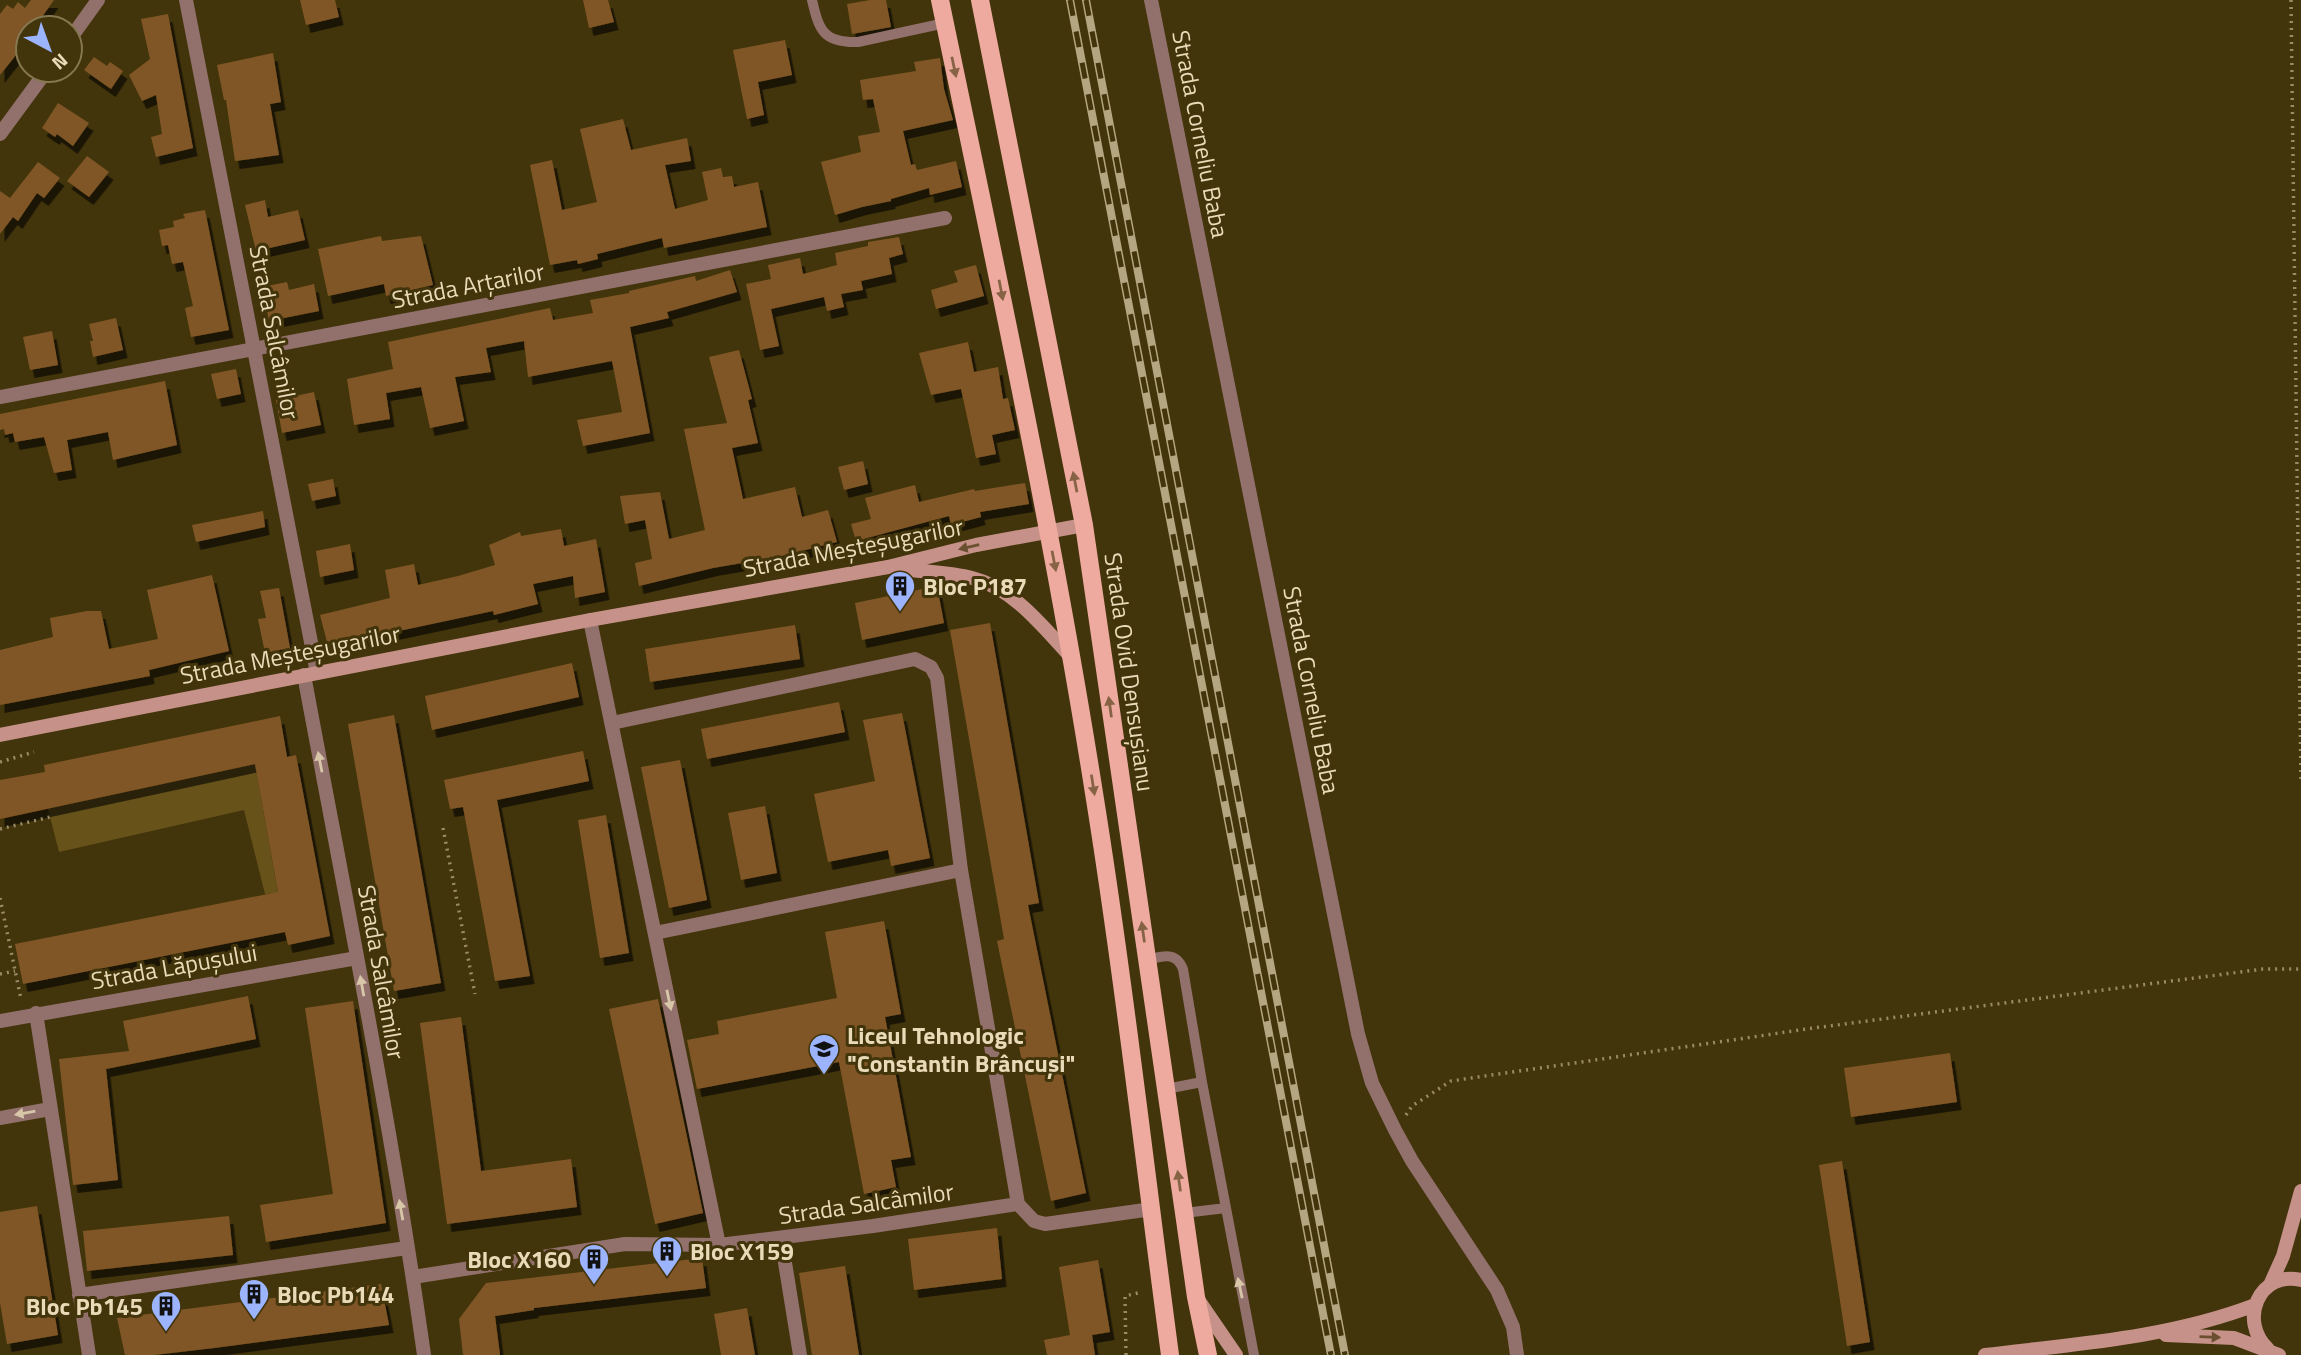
<svg xmlns="http://www.w3.org/2000/svg" width="2301" height="1355" viewBox="0 0 2301 1355" font-family="'Titillium Web',sans-serif">
<style>
.green{fill:#67531a}
.building{fill:#805725;filter:url(#shadow)}
.lines{fill:none;stroke-linecap:round;stroke-linejoin:round}
.path{stroke:#998b65;stroke-width:3.5;stroke-dasharray:2 5;stroke-linecap:butt}
.service{stroke:#92706b;stroke-width:10}
.minor{stroke:#92706b;stroke-width:14}
.secondary{stroke:#c69188;stroke-width:14}
.primary{stroke:#efaa9f;stroke-width:18}
.rail-casing{stroke:#b4a681;stroke-width:8}
.rail{stroke:#42340b;stroke-width:5;stroke-dasharray:16;stroke-linecap:butt}
.oneway{fill:#876346}
.oneway2{fill:#6a5030}
.oneway3{fill:#d8c6a9}
.labels{text-anchor:middle;dominant-baseline:central;stroke-width:6;stroke-linejoin:round;paint-order:stroke}
.street-label{font-size:24px;fill:#e9dbb8;stroke:#42340b}
.poi-label{font-size:24px;font-weight:bold;fill:#e9dbb8;stroke:#42340b;text-anchor:start}
</style>
<defs>
<filter id="shadow"><feDropShadow dx="4.5" dy="8" stdDeviation="0" flood-color="#0009"/></filter>
</defs>
<rect width="100%" height="100%" fill="#42340b"/>
<path class="green" d="M255,764L278,893L265,894L244,810L59,852L48,809Z"/>
<path class="building" d="M31,0H54L34,28H28V36L22,44L24,45L0,75V14L7,5L13,9L18,2L25,8Z
M300,0H335L339,17L306,25Z
M583,0H608L614,22L589,28Z
M870,0H886L891,27L852,34L847,4Z
M168,14L193,148L156,157L151,137L162,134L156,95L142,101L129,75L150,59L141,19Z
M785,40L792,75L758,82L764,115L747,119L733,50Z
M273,53L281,102L270,104L279,155L235,161L226,100H224L217,65Z
M94,57L107,66L110,62L123,71L111,89L84,70Z
M940,58L944,89L953,120L903,131L911,165L915,164L917,170L956,161L962,187L930,195L929,188L891,199V201L862,207L835,215L821,162L861,152L858,136L880,132L873,99L863,100L860,80L916,71L914,62Z
M58,103L89,123L73,146L57,134L55,137L42,128Z
M623,119L631,150L687,138L691,161L665,165L675,209L708,200L702,172L721,168L723,177L732,176L734,187L758,182L767,227L664,248L662,238L597,254L598,259L578,264L577,260L550,265L530,165L552,160L562,210L597,202L580,129Z
M87,156L109,172L89,197L67,181Z
M38,162L60,178L44,198L37,193L18,221L13,217L0,234V191L10,198Z
M265,200L268,217L298,210L305,240L256,251L245,205Z
M205,210L229,330L191,337L185,308L193,306L183,262L172,264L168,245L162,246L159,230L174,227L173,221L185,218L183,214Z
M381,236L382,241L421,236L433,285L386,296L384,284L328,296L318,249Z
M899,237L903,254L889,258L892,274L861,281L863,290L841,294L844,307L827,311L824,297L771,309L779,346L760,350L746,284L771,279L768,265L800,258L803,274L837,265L835,253L868,246V242Z
M976,265L984,296L936,309L931,290L958,282L954,271Z
M730,270L737,292L667,312L669,318L630,327L650,433L583,446L577,420L622,412L612,361L528,377L524,341L486,348L491,372L455,377L464,421L430,428L421,387L386,393L390,419L354,425L347,379L393,369L388,342L550,308L553,320L593,313L590,300L629,293V291L695,276L696,281Z
M287,282L289,290L314,284L319,311L269,321L262,287Z
M116,318L123,350L93,357L90,341H93L89,324Z
M52,331L58,365L30,370L23,337Z
M968,342L974,372L998,367L1003,399L1008,398L1015,430L992,435L996,454L976,458L961,389L931,395L919,353Z
M739,350L752,399L748,400L758,443L732,448L743,499L795,487L802,517L828,510L837,542L778,557L713,568L639,586L635,563L652,559L645,520L625,524L620,496L660,492L669,539L705,530L684,429L727,423L709,357Z
M236,369L241,394L217,399L211,374Z
M165,381L177,445L113,460L108,432L67,440L72,470L54,473L44,437L15,442L13,433L5,435L4,429L0,430V414Z
M314,392L321,425L282,433L276,400Z
M863,461L868,484L844,490L838,467Z
M333,479L336,496L312,501L308,484Z
M1025,483L1029,504L980,512L981,517L951,525L949,516L856,541L851,524L871,519L865,498L915,485L919,502L974,489L975,491Z
M263,511L265,527L196,542L192,525Z
M561,529L564,546L596,539L605,592L575,598L573,576L533,584L538,604L494,615L493,611L328,646L320,615L390,598L385,570L414,564L418,585L458,576L495,565L489,545L520,532L521,536Z
M350,544L354,570L320,577L316,551Z
M212,575L229,651L149,670L150,676L0,705V650L53,637L50,618L87,611H101L109,649L158,639L147,590Z
M937,586L944,623L862,640L855,603Z
M279,588L290,648L265,653L258,619L266,618L260,591Z
M990,623L1039,903L1028,905L1086,1193L1051,1201L997,941L1004,939L950,630Z
M795,625L800,659L650,682L645,649Z
M572,663L579,697L432,730L425,696Z
M839,702L845,732L707,759L701,729Z
M902,713L930,858L891,866L888,850L828,862L814,794L875,781L863,720Z
M394,715L441,983L394,991L348,724Z
M280,716L287,757L296,755L330,936L288,945L285,932L23,984L15,944L278,892L255,764L0,819V780L45,772L44,765Z
M583,751L589,781L497,800L530,976L495,981L463,807L450,809L444,780Z
M680,760L707,900L669,908L641,767Z
M765,806L777,873L741,880L728,813Z
M606,815L629,953L600,958L578,820Z
M884,921L901,1014L885,1017L911,1157L891,1160L896,1187L864,1194L839,1062L697,1089L687,1040L719,1034L717,1021L837,998L825,932Z
M248,996L256,1039L106,1069L118,1180L73,1185L59,1059L129,1051L123,1021Z
M658,999L703,1213L655,1224L609,1009Z
M353,1001L386,1223L266,1242L260,1205L333,1194L305,1008Z
M461,1017L481,1171L571,1159L577,1207L447,1224L420,1023Z
M1950,1053L1957,1102L1851,1117L1844,1068Z
M1842,1161L1870,1342L1847,1346L1819,1165Z
M37,1206L58,1335L7,1344L0,1303V1212Z
M229,1216L233,1255L87,1271L83,1231Z
M997,1228L1002,1279L914,1290L908,1239Z
M702,1258L706,1288L534,1308V1310L495,1316L500,1355H463L459,1319L486,1283Z
M1098,1260L1110,1332L1092,1335L1095,1355H1047L1044,1340L1070,1335L1059,1267Z
M845,1266L859,1355H812L799,1273Z
M381,1284L389,1325L214,1348L154,1355H125L117,1318Z
M747,1308L755,1355H721L714,1314Z"/>
<g class="lines">
<path class="path" d="M2291,0L2301,783
M0,762L34,752
M443,828L475,994
M0,829L50,817
M0,898L21,999
M0,974L15,971
M1406,1115L1412,1106L1451,1081L1814,1028L2263,969H2301
M1126,1355L1125,1296L1142,1292"/>
<path class="service" d="M812,0C819,30 823,43 858,42L945,23
M1147,960C1162,956 1176,951 1183,969L1202,1082L1254,1355
M1166,1089L1202,1082
M1184,1213L1226,1208"/>
<path class="minor" d="M186,0L317,673
M1151,0L1358,1034L1372,1083L1395,1130L1412,1161L1497,1290L1513,1327L1517,1355
M70,39L98,0
M0,134L47,70
M0,397L945,218
M590,620L719,1245
M304,675C346,901 392,1127 424,1355
M612,723L915,659L931,667L937,678L961,870L1018,1204L1034,1221L1045,1224L1152,1209
M655,933L961,870
M36,1013L89,1355
M0,1021L357,958
M0,1118L50,1109
M781,1238L800,1355
M413,1277L625,1244L719,1245L873,1226L1018,1204
M79,1295L407,1248"/>
<path class="secondary" d="M897,568C921,572 948,572 972,578C1015,589 1043,627 1072,658
M0,735L590,620L888,567L976,545L1084,525
M2270,1285L2283,1256L2301,1191
M1199,1301L1236,1355
M2166,1335L2234,1338L2279,1355
M2268,1349C2238,1321 2259,1270 2301,1280
M1985,1355C2075,1344 2169,1338 2255,1305"/>
<path class="primary" d="M940,0C995,264 1052,527 1094,793C1124,980 1145,1168 1170,1355
M980,0L1084,525L1184,1213L1196,1297L1208,1355"/>
<g class="rail-casing">
<path id="rail" d="M1070,0L1331,1355
M1086,0L1345,1355"/>
</g>
<use href="#rail" class="rail"/>
</g>
<defs><path id="oneway-solid" d="M-6-.8H1V-3.2L6.5 0L1 3.2V.8H-6Z" transform="scale(1.75)"/></defs>
<g class="oneway">
<use href="#oneway-solid" transform="translate(954 67) rotate(78)"/>
<use href="#oneway-solid" transform="translate(1001 290) rotate(79)"/>
<use href="#oneway-solid" transform="translate(1075 482) rotate(-101)"/>
<use href="#oneway-solid" transform="translate(1054 561) rotate(79)"/>
<use href="#oneway-solid" transform="translate(1110 707) rotate(-98)"/>
<use href="#oneway-solid" transform="translate(1093 785) rotate(81)"/>
<use href="#oneway-solid" transform="translate(1143 932) rotate(-98)"/>
<use href="#oneway-solid" transform="translate(1179 1181) rotate(-98)"/>
</g>
<g class="oneway2">
<use href="#oneway-solid" transform="translate(969 547) rotate(167)"/>
<use href="#oneway-solid" transform="translate(2210 1337) rotate(2)"/>
</g>
<g class="oneway3">
<use href="#oneway-solid" transform="translate(320 762) rotate(-101)"/>
<use href="#oneway-solid" transform="translate(362 986) rotate(-100)"/>
<use href="#oneway-solid" transform="translate(669 1000) rotate(78)"/>
<use href="#oneway-solid" transform="translate(25 1113) rotate(170)"/>
<use href="#oneway-solid" transform="translate(401 1210) rotate(-100)"/>
<use href="#oneway-solid" transform="translate(1240 1288) rotate(-102)"/>
</g>
<defs>
<g id="building-pin" transform="scale(1.575)"><path d="M0 17L-7.5 6A9.5 9.5 0 1 1 7.5 6Z" fill="#9bb4fd" stroke="#42340b"/><path d="M-4-6H4V6H1V3H-1V6H-4ZM-2.5-4.3h1.7v1.8h-1.7ZM.8-4.3h1.7v1.8H.8ZM-2.5-1h1.7V.8h-1.7ZM.8-1h1.7V.8H.8Z" fill="#111"/></g>
<g id="school-pin" transform="scale(1.575)"><path d="M0 17L-7.5 6A9.5 9.5 0 1 1 7.5 6Z" fill="#9bb4fd" stroke="#42340b"/><path d="M0-5L7-2L0 1L-7-2ZM-4 1L0 2.5L4 1V4Q0 6-4 4Z" fill="#111"/></g>
</defs>
<g fill-rule="evenodd">
<use href="#building-pin" x="900" y="586"/>
<use href="#school-pin" x="824" y="1049"/>
<use href="#building-pin" x="667" y="1251"/>
<use href="#building-pin" x="594" y="1259"/>
<use href="#building-pin" x="254" y="1294"/>
<use href="#building-pin" x="166" y="1306"/>
</g>
<g class="labels">
<g class="street-label">
<text transform="translate(1201 134) rotate(79)">Strada Corneliu Baba</text>
<text transform="translate(468 285) rotate(-11)">Strada Arțarilor</text>
<text transform="translate(275 332) rotate(79)">Strada Salcâmilor</text>
<text transform="translate(853 547) rotate(-11)">Strada Meșteșugarilor</text>
<text transform="translate(290 654) rotate(-11)">Strada Meșteșugarilor</text>
<text transform="translate(1130 672) rotate(82)">Strada Ovid Densușianu</text>
<text transform="translate(1312 690) rotate(79)">Strada Corneliu Baba</text>
<text transform="translate(174 966) rotate(-10)">Strada Lăpușului</text>
<text transform="translate(382 972) rotate(80)">Strada Salcâmilor</text>
<text transform="translate(866 1203) rotate(-8)">Strada Salcâmilor</text>
</g>
<g class="poi-label">
<text x="923" y="586">Bloc P187</text>
<text x="847" y="1035">Liceul Tehnologic<tspan x="847" dy="28">"Constantin Brâncuși"</tspan></text>
<text x="690" y="1251">Bloc X159</text>
<text x="571" y="1259" text-anchor="end">Bloc X160</text>
<text x="277" y="1294">Bloc Pb144</text>
<text x="143" y="1306" text-anchor="end">Bloc Pb145</text>
</g>
</g>
<g transform="translate(49 49) rotate(139)"><circle r="33" fill="#42340b" stroke="#857750" stroke-width="2"/>
<path d="M0-5L12 26L0 18L-12 26Z" fill="#9bb4fd"/>
<text y="-10" font-size="19" font-weight="bold" text-anchor="middle" fill="#e9dbb8">N</text>
</g>
</svg>
